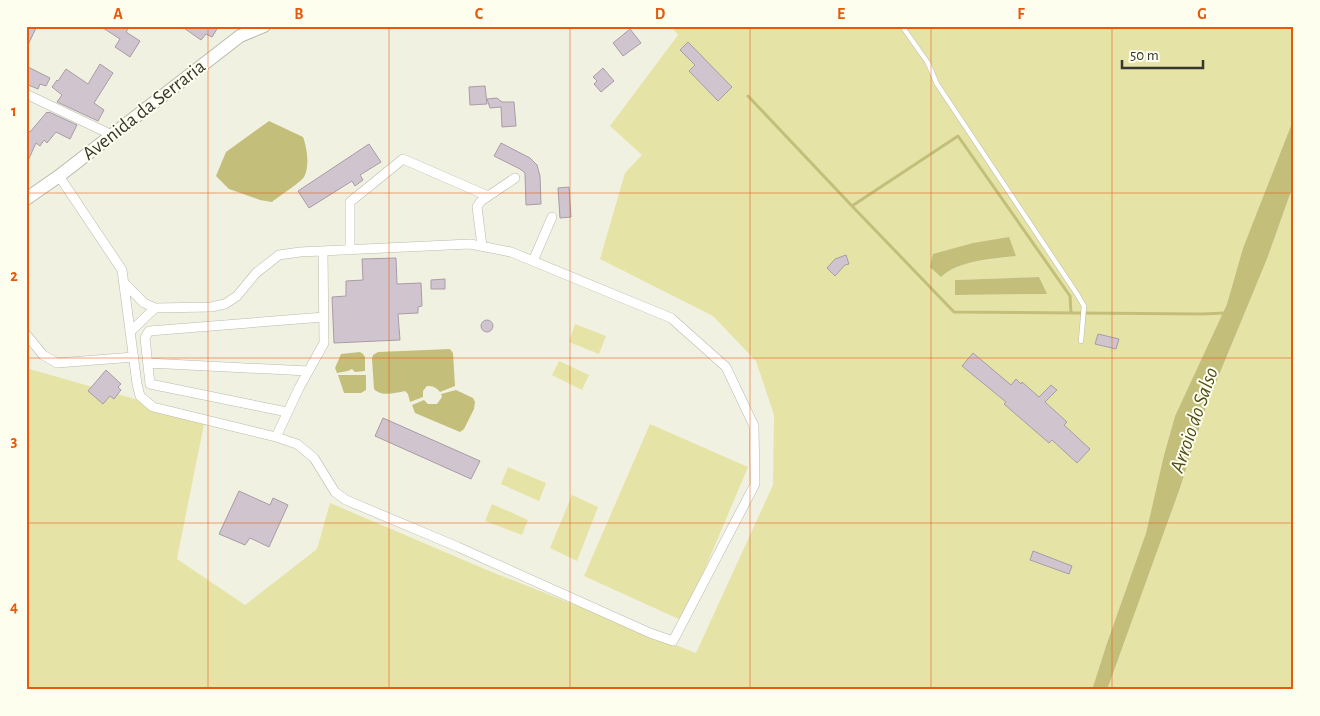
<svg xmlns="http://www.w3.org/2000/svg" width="1320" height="716" viewBox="0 0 1320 716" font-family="'Alegreya Sans',sans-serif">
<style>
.green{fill:#e6e3a7;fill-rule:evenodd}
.water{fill:#c3bf7b}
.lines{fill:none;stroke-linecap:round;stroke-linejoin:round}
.stream{stroke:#c3bf7b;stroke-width:3}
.building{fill:#d0c4cf;stroke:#a89ca7}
.lane-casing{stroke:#babaac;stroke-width:5.5}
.street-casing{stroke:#babaac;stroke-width:10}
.secondary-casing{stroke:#babaac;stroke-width:14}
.lane{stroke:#fff;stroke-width:4.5}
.street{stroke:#fff;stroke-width:9}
.secondary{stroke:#fff;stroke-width:12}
.grid{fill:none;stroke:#e8590c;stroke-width:1;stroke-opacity:0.55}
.labels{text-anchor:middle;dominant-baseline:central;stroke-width:4;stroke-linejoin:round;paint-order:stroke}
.street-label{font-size:20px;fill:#373731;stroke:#fefeef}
.water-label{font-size:21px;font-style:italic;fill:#514e1a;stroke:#fefeef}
.neatline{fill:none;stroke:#e8590c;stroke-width:2}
.grid-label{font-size:16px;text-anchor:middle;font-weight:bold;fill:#e8590c}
</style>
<rect width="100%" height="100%" fill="#f1f1e2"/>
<path class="green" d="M671,26H1294V118L1243,248L1227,304L1175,416L1164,455L1146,533L1107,643L1092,690H26V368L205,419L177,559L245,605L317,549L330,503L487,570L696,653L773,485L774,415L756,361L713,316L600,259L625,173L642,155L610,126L678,35ZM1008,237L1016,256L970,262L946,272ZM1038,277L1046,294L955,295V280Z
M1294,183V690H1107L1180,488L1207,404L1267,259Z
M575,324L606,336L599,354L569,342Z
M559,361L589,375L582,390L552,375Z
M650,424L748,467L683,621L584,576Z
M508,467L546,483L539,501L501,484Z
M572,495L598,507L577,561L550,548Z
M492,504L528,520L522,535L485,521Z"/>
<path class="water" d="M1294,118V183L1267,259L1207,404L1180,488L1107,690H1092L1107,643L1146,533L1164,455L1175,416L1227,304L1243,248Z
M269,121L303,137C307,148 310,166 304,177C300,183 279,196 272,202L260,200L229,189L216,176L226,152Z
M1009,237L1016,256C993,259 959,260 941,277L930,267L933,254L973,243Z
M1039,277L1047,294L955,295V280Z
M450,349L453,353L455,386L440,392C436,387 433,386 427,386L423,391V397L410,402L408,394L405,391C395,393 381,397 374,389L372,359L373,355L378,352Z
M360,352L363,354L365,357V371L355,372L352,369L348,371L337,373L335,368L341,354Z
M338,375H366V390L361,393H344Z
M456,390L473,398L475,402L474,409L464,429L460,432L415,413L412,405L424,400L428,404H437L442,397L441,394Z"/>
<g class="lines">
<path class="stream" d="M748,96L852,206L954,312L1202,314L1225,313
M852,206L958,136L1070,296L1071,313"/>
</g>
<path class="building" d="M26,26H37L26,49Z
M100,26H130L126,32L140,41L130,57L115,47L120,39Z
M181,26H212L217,29L212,37L206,34L201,40Z
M630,29L641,43L623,56L613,43Z
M688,42L732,87L718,101L689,71L695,65L680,50Z
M100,64L113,73L94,103L104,110L98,121L57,102L62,95L52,87L57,80L58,81L66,69L88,84Z
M26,66L50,78L46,86L40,84L38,89L26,84Z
M603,68L614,81L601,92L594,84L597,81L593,77Z
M485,86L487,104L470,105L469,87Z
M497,98L502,102H514L516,126L502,127L501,107L490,108L487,99Z
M47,112L48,113L49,112L77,125L70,139L56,132L47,143L44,140L40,146L36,143L26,165V128L30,132Z
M501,143L530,158L537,165L540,176L541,204L526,205L525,173L520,169L494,156Z
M369,144L381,162L360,175L363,180L355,186L352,181L309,208L298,191Z
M569,187L571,217L560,218L558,188Z
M846,255L849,264L845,265L835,276L827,268L835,259Z
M396,258L397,284L421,283L422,306L418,307V313L398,314L400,340L334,343L332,297L346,296V281L363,280L362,259Z
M445,279V289H431V280Z
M481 326a6 6 0 1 1 12 0a6 6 0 1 1-12 0Z
M1098,334L1119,339L1116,349L1095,344Z
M973,353L1011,385L1016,379L1021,384L1022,382L1039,397L1051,385L1057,390L1045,402L1067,422L1064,425L1090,449L1077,463L1052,440L1049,443L1004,404L1006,402L962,366Z
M106,370L121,384L118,387L121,390L114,399L110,396L103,404L88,391Z
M383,418L480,461L471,479L375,436Z
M239,491L270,505L273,498L288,505L269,547L250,538L245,545L219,534Z
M1033,551L1072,566L1069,574L1030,560Z"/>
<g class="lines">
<g class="lane-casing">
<path id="lane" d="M902,26L928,63L937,84L1077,294L1084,306L1081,341"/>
</g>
<g class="street-casing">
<path id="street" d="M26,94L112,135
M59,176L122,270L137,384L140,396L153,407L276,437L297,444L314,458L335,492L346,500L458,547L650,633L673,641L755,484L754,426L726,367L671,318L511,252L470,244L300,252L279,255L256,273L237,296L225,304L211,307L155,308L144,303L124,283
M482,246L477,207L481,201L515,178
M350,250V202L403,159L488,196
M533,261L552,217
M130,332L155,308
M26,334L43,355L57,363L134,357
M148,363L308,371
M287,412L150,384L145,338L149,331L324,317
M276,437L299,388L324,343L323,251"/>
</g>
<g class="secondary-casing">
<path id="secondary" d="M26,199L59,176L240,36L264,26"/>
</g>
<use href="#lane" class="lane"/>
<use href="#street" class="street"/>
<use href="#secondary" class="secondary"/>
</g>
<path class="grid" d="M208,26V690M389,26V690M570,26V690M750,26V690M931,26V690M1112,26V690M26,193H1294M26,358H1294M26,523H1294"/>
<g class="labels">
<g class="street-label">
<text transform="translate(144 110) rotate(-38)">Avenida da Serraria</text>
</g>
<g class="water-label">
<text transform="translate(1194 420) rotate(-71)">Arroio do Salso</text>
</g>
</g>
<rect width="1320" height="716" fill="none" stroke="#fefeef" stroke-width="55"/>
<path d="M1122 60v8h81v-8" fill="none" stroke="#373731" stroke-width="2.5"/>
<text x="1130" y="60" font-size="15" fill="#373731" stroke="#fefeef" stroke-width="4" paint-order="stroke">50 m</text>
<rect x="28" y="28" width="1264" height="660" class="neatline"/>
<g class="grid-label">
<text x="118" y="19">A</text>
<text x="299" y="19">B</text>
<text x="479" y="19">C</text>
<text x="660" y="19">D</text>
<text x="841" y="19">E</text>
<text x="1021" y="19">F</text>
<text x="1202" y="19">G</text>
<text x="14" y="116">1</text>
<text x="14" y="281">2</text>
<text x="14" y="446">3</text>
<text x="14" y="612">4</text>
</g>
</svg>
